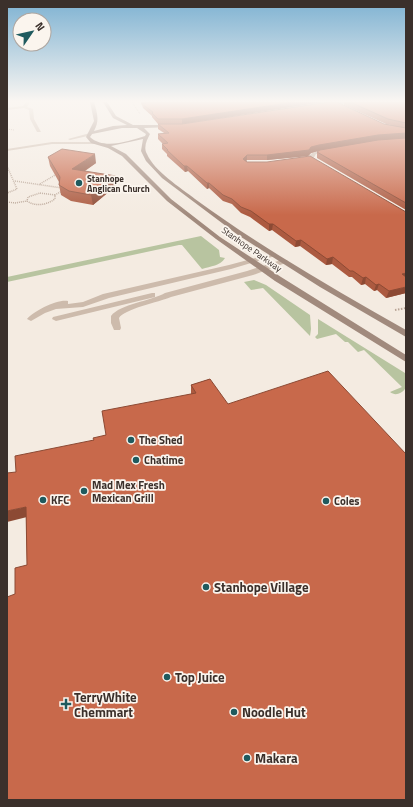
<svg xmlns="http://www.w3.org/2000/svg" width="413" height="807" viewBox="0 0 413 807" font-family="'Titillium Web',sans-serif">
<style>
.green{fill:#b8c4a0}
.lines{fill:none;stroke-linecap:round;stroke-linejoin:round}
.path-far2{stroke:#b9a596;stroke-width:1;stroke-dasharray:1 1;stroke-linecap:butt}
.path-far1{stroke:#b9a596;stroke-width:1.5;stroke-dasharray:1 1;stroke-linecap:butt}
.path{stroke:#b9a596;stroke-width:2;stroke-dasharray:1.5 1.5;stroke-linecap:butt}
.lane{fill:#cdbbac;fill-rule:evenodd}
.street{fill:#cdbbac;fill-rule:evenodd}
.secondary{fill:#a18a7d;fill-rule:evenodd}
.wall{fill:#ac5a40}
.shaded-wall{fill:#8c4a34}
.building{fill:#c8694b;stroke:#8c4a34}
.poi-dot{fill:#1f5a5e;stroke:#fbf5ee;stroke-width:1.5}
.labels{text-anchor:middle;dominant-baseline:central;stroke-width:3.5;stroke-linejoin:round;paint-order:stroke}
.far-poi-label{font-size:9px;font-weight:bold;fill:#3b302b;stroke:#fbf5ee;text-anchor:start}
.far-street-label{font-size:9px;fill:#3b302b;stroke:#fbf5ee}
.poi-label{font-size:11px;font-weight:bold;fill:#3b302b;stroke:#fbf5ee;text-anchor:start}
.near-poi-label{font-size:13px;font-weight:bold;fill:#3b302b;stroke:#fbf5ee;text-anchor:start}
</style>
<rect width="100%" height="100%" fill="#f4ebe1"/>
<path class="green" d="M201,236L219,250L220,257L225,258C220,266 211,266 202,269L182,245H179L7,282V277Z
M254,280L266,285L310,315L311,329L310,336L263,288L251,290L244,282Z
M318,319L405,373V389C401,394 395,396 390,392L402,387L364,350L358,352L348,342H345L336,334L317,339L315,337L318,334Z"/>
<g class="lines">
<path class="path-far2" d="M132,102L140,114
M7,129L14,130"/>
<path class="path-far1" d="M7,166L17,189L7,193
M15,181L62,188V191L55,195
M40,184L55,175
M40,193L55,195V199C46,205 36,207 27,201L28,197Z
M7,202L15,203L27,201"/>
<path class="path" d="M395,310L406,308"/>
<path class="lane" d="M273,253L276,255L275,256L231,269L109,298L83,307L56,309L45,313L31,321L27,319C34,311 57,299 68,301V304L83,302L103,294L229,265Z
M281,260H287L288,262L253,275L171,297C159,302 124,309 119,318L121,328L120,330H114L111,323V316C120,304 151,301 165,293L247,271Z
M152,293H155V297L56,321L52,319L53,317Z"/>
<path class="street" d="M26,102H30L27,107L33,109L34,119L41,132H37L30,119L29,110L24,108L7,110V108L23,106Z
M90,133L92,135L70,140L68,139Z
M52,142H96L98,143L96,144H52L7,151V149Z
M330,150L332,152L316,154L313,159L308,158C311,150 322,151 330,150Z"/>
<path class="secondary" d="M90,102H94C97,113 100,120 94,131L113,126L127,125L113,118L103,102H107L116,116L133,125H174L172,127L144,128L150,134C147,140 143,147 147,154C154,171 181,188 195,199C262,248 334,289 406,330V337L320,287L238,235L162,178L146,161L141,151L143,139L111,146L126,154L171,199L220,237L281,277L406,355V362L275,281L216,239L167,201L122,156L108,148L91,143L86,137L94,121ZM122,128H137L146,134L145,136C129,141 104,150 90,137L92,134Z
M340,102H352L327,107L325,106Z"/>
</g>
<path class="wall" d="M141,102H324L182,124H158L152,117V116L143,108L142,105L141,104Z
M344,102H406V210L317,158V152L378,140L318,151L311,153L308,156L267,160H247L246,161L406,293L386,298L377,290L374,291L365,284L361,285L352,277H349L332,264L326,265L300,246L295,247L272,230L269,231L250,217L241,213L232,204L223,201L209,188L207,189L188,171L185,172L167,156V154L162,149V144H163L158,139V134L164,133L158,129V124H384L396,126L386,124L344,105Z
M48,157L96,163L85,171L117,185L93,205L71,201L61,195L59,185V182L50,166Z
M210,379L15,594L27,565L26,517L16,472L106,435L191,394V385Z"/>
<path class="shaded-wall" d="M294,102H324L182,124V119Z
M406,133V138L377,141L318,151L311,153L308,156L267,160V155L311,147L319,145L378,135Z
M95,154L96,163L74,178L72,169Z
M247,155V160L243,164V159Z
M184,166H187L188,171L185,172Z
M116,176L117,185L93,205L91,195Z
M207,183H209V188L207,189Z
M269,224H273L272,230L269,231Z
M301,240L300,246L295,247L296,241Z
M333,257L332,264L326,265L327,259Z
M406,273V279L402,274Z
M366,277L365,284L361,285L363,278Z
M379,284L377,290L374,291L376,285Z
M406,287V293L386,298L389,291Z
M26,507L31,516L7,522V511Z"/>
<path class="building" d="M145,102H294L182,119H158L152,113L153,112L142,104L146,103Z
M329,102H337L384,124L406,128V133L378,135L319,145L311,147L309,150L267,155H247L243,159L247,162H267L310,156L406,212V273L402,274L406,277V287L389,291L379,284L376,285L366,277L363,278L353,271H350L333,257L327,259L301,240L296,241L273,224H269L251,211L241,207L232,199L223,195L209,183H207L187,166H184L167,150H168L162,144L168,143L158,134L169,133L158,124H182Z
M350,102H406V123L388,119Z
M406,138V203L317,152L320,150L378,140Z
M62,149L95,154L72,169L116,176L91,195L69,191L59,185L60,177L48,157Z
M328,371L406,454V800H7V597L15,594V568L27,565L26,507L7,511V473L16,472L15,456L94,440L93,438L106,435L102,411L196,393L191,385L210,379L228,404Z"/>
<linearGradient id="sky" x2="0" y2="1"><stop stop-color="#7eb2d2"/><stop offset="0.47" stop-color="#faf6f2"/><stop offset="1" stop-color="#faf6f2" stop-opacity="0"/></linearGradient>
<rect width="413" height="215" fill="url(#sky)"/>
<g class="poi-dot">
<circle cx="79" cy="183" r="4"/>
<circle cx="131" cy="440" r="4"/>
<circle cx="136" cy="460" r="4"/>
<circle cx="84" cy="491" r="4"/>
<circle cx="43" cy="500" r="4"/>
<circle cx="326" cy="501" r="4"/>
<circle cx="206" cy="587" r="4"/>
<circle cx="167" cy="677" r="4"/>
<path d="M64 698h4v4h4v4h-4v4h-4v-4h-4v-4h4z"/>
<circle cx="234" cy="712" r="4"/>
<circle cx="247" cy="758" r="4"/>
</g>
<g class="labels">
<g class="far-poi-label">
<text x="87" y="178">Stanhope<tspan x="87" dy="10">Anglican Church</tspan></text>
</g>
<g class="far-street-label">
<text transform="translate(252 249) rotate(35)">Stanhope Parkway</text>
</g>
<g class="poi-label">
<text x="139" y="440">The Shed</text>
<text x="144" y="460">Chatime</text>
<text x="92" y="485">Mad Mex Fresh<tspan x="92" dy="13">Mexican Grill</tspan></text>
<text x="51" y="500">KFC</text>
<text x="334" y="501">Coles</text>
</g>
<g class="near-poi-label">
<text x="214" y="587">Stanhope Village</text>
<text x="175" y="677">Top Juice</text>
<text x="74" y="697">TerryWhite<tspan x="74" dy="15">Chemmart</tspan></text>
<text x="242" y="712">Noodle Hut</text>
<text x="255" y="758">Makara</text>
</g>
</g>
<rect width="413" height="807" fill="none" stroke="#3b302b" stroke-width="16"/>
<g transform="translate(32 32) rotate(56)"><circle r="19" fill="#fbf5ee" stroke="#aea6a0"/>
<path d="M0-3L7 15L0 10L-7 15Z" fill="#1f5a5e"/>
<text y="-6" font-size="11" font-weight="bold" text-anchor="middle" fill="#3b302b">N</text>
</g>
</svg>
